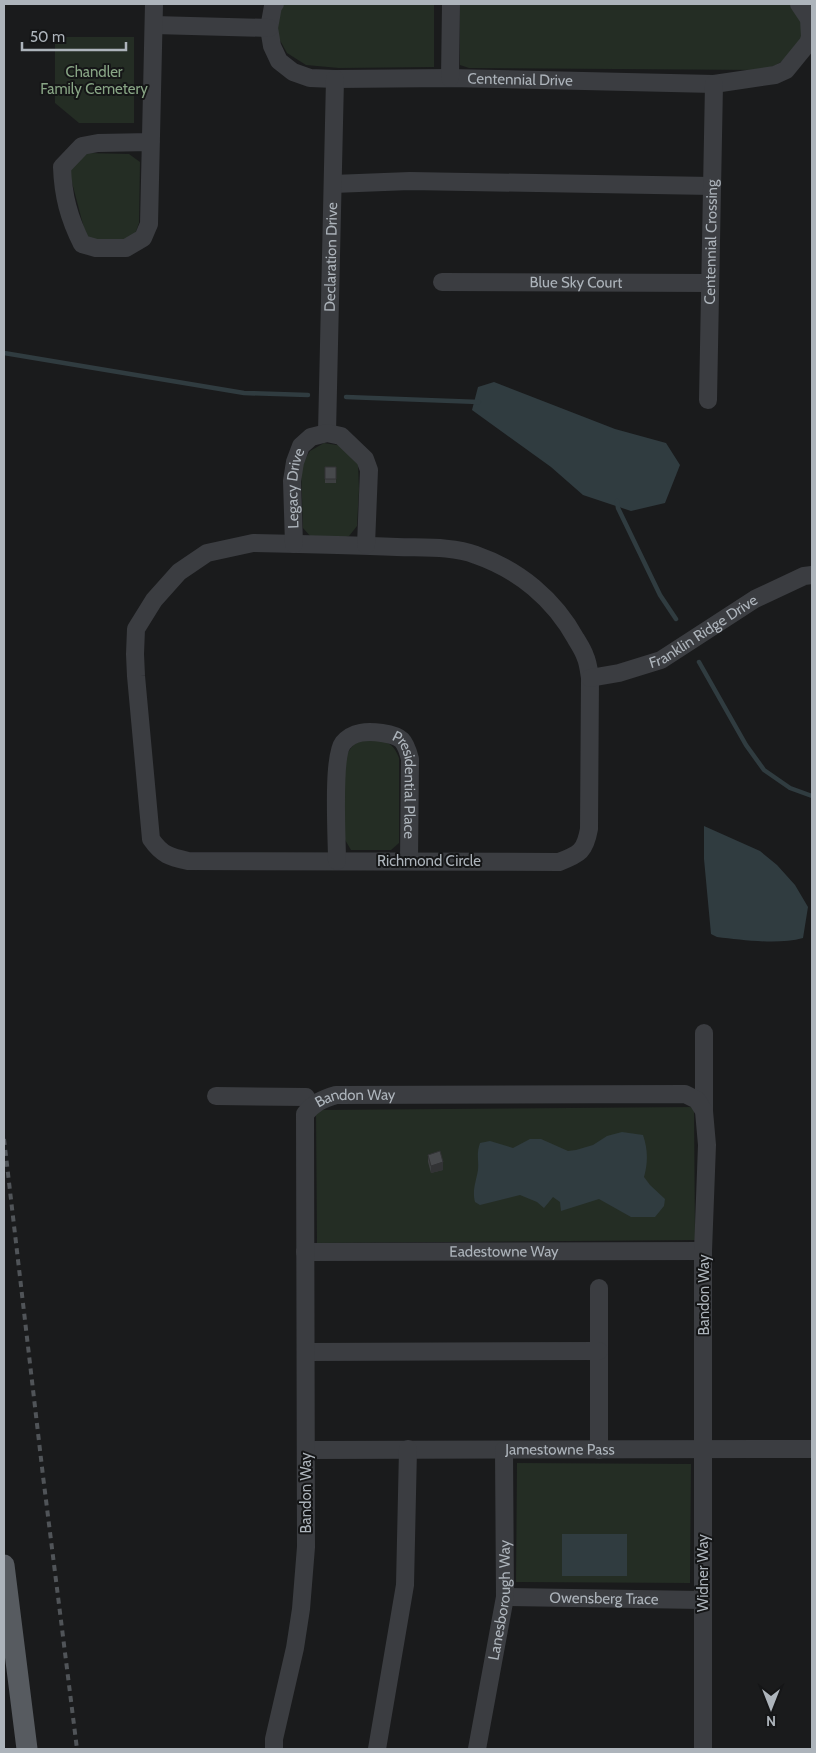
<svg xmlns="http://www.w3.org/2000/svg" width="816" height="1753" viewBox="0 0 816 1753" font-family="Cabin,sans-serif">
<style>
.green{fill:#242d24}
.water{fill:#303c40}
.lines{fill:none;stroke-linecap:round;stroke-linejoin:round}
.stream{stroke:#303c40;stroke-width:4.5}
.minor{stroke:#3b3d41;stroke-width:18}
.major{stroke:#575b60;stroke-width:21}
.rail{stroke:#505458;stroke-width:4;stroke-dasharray:6 5;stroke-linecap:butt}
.wall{fill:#3d3f41}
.shaded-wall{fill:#323335}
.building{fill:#47494c;stroke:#323335}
.labels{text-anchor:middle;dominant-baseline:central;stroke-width:4;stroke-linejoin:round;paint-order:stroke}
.park-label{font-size:15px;fill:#88a585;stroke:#151617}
.street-label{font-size:15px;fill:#adb4bb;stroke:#151617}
</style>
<rect width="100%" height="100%" fill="#1a1b1c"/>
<path class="green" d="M282,4H434V67L339,68L306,65L287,53L276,33L280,6Z
M460,4H790L805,28L797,52L776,65L762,70L469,68L460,65Z
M55,37H134V123H79L55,103Z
M86,153L129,154L140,162L139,223L135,234L124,242L97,241L86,236L69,171Z
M324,443L343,446L358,463L359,489L357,526L349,536L342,538L311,537L303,528L301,466L310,451Z
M368,738C385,742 393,741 399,758V843L391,850H351L344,838L345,759C350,747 356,740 368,738Z
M694,1107L695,1240L317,1243L316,1110Z
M517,1463L691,1464L690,1583L516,1582Z"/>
<path class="water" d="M494,382L615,429L666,443L680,465L665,503L631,511L583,495L551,467L472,410L478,387Z
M704,826L760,851L777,865L795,885L808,907L803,938C778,945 743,940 717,937L711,934L704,859Z
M622,1132L643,1135C648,1150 648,1162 644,1177L650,1185L665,1199L664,1206L655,1217H631L599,1199L561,1211L560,1202L553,1197L544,1208L537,1202L520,1195L480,1205L475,1202C472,1190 476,1182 478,1170C479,1159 476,1155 480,1143L490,1141L513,1148L530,1139H541L568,1151L576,1150L593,1145L607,1136Z
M562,1534H627V1576H562Z"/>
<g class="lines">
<path class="stream" d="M4,353L244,393L308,395
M346,397L479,402
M617,501L618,508L660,595L676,619
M699,662L746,745L764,770L790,788L812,796"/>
<g class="minor">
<path id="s1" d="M275,4L273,6L269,28L272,46L279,61L293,72L310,78L335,79L450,78L714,84L775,75L786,70L808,43L810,37L809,19L799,4"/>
<path d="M154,25L269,28"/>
<path d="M450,78L451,4"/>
<path d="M151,142L98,143L82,146L62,167C63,196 69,218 82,244L96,248H126L143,238L149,224L154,4"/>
<path d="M333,184L410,181L712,186"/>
<path id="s2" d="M442,282L710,283"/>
<path id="s3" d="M708,400L714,84"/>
<path id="s4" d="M327,433L335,79"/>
<path d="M253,543C301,544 349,545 397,547C423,548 452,546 476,555C519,570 554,599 576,639C579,644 583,650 585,656C588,662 589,671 590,678L589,829C585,851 580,854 559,862L188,861C170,857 162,855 151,839L136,676L135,654L136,629L154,600L179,572L207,553Z"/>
<path id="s5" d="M294,544L292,481L295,462L301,446L311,437L327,433L341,436L365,459L369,470L366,545"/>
<path id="s6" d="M590,678L619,673L661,660L755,599L804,576L812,575"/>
<path id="s7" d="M337,861C337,839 332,757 343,743C353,731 368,731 382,733C402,736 405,740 410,759L409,861"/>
<path d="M704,1033V1111"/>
<path d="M216,1096L306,1097L311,1106"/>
<path id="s8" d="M305,1252L703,1251"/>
<path d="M599,1288V1450"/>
<path d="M306,1352L599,1351"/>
<path id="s9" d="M306,1450L812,1449"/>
<path id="s10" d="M505,1597L702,1600"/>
<path id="s11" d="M274,1749V1739L295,1648L301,1609L306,1547L305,1114C314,1103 322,1099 336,1095L685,1094L697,1100L704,1111L707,1145L703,1251V1749"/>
<path d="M377,1749L405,1585L408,1449"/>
<path id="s12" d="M477,1749L505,1597L504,1450"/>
</g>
<path class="major" d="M4,1565L27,1749"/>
<path class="rail" d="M4,1139L43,1476L77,1749"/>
</g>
<path class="wall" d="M325,467H336V483H325Z
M428,1155L443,1170L431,1173L428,1162Z"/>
<path class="shaded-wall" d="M443,1162V1170L431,1173V1166Z"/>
<path class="building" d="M325,467H336V479H325Z
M440,1151L443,1162L431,1166L428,1155Z"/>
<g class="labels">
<g class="park-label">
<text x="94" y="72">Chandler<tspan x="94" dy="17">Family Cemetery</tspan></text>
</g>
<g class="street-label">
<text stroke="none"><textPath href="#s1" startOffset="306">Centennial Drive</textPath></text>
<text stroke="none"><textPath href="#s3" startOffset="158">Centennial Crossing</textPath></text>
<text stroke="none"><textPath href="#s4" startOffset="176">Declaration Drive</textPath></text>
<text stroke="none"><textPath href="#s2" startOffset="134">Blue Sky Court</textPath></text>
<text stroke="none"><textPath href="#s5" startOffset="56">Legacy Drive</textPath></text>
<text stroke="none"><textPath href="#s6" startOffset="124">Franklin Ridge Drive</textPath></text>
<text stroke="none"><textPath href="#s7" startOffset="228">Presidential Place</textPath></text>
<text x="429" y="861">Richmond Circle</text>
<text stroke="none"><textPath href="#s11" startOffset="694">Bandon Way</textPath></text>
<text stroke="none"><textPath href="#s8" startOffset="199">Eadestowne Way</textPath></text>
<text transform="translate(704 1295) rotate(-90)">Bandon Way</text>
<text stroke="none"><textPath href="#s9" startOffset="254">Jamestowne Pass</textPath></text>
<text transform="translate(306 1493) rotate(-90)">Bandon Way</text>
<text transform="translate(703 1573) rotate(-90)">Widner Way</text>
<text stroke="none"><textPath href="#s10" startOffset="99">Owensberg Trace</textPath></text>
<text stroke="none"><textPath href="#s12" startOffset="151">Lanesborough Way</textPath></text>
</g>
</g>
<rect width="816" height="1753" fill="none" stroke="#adb4bb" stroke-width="10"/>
<g transform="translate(771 1708) rotate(180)" stroke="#151617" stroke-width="4" paint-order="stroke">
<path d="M0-4L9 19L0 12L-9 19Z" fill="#adb4bb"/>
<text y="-8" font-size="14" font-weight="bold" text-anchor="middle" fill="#adb4bb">N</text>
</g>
<path d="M22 42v8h104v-8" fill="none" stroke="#adb4bb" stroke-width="2.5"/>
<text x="30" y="42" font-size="15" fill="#adb4bb" stroke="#151617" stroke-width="4" paint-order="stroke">50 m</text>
</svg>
